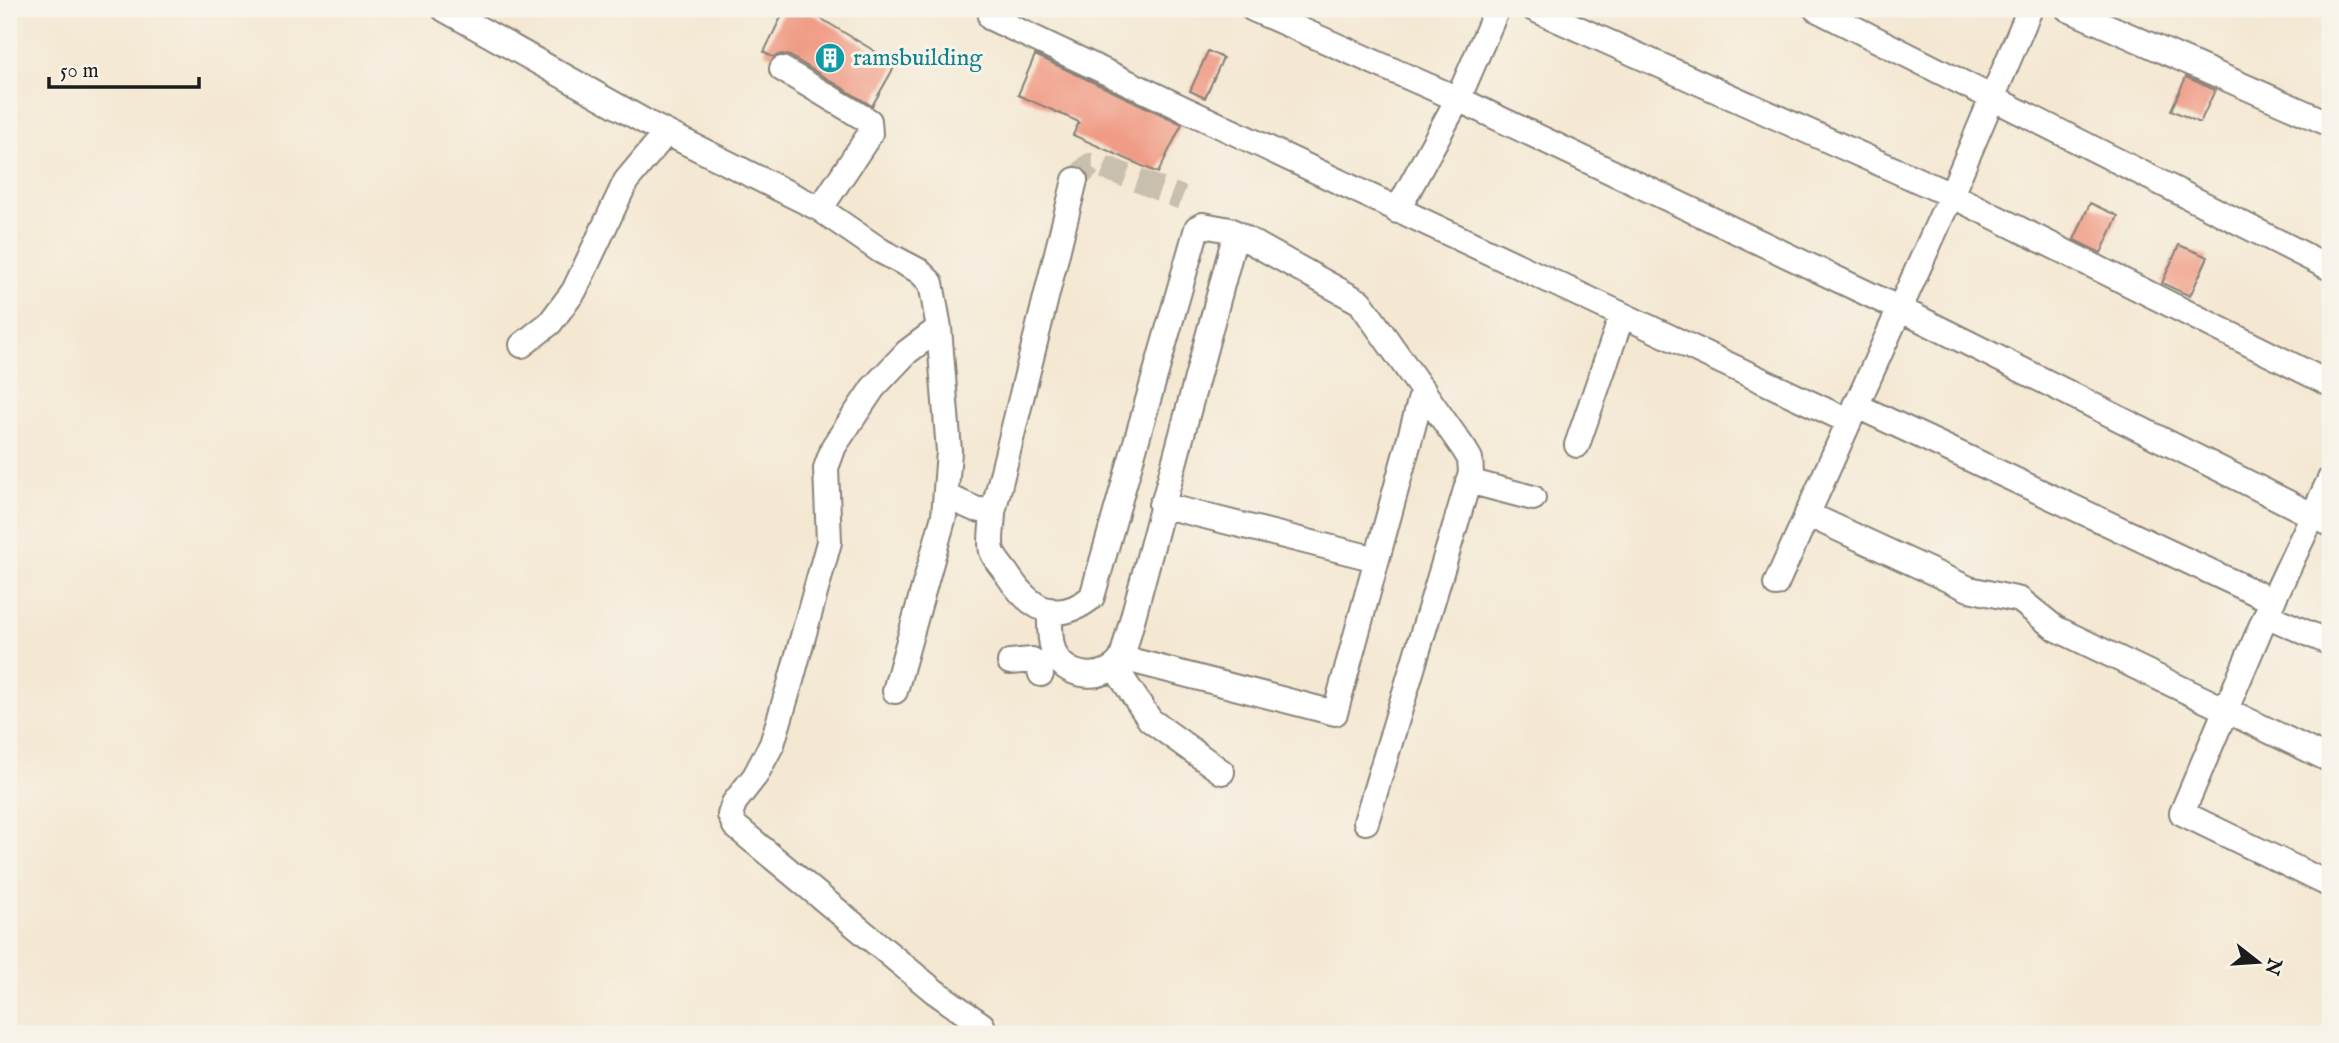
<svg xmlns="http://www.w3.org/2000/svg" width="2339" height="1043" viewBox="0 0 2339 1043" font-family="'IM FELL English',serif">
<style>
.building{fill:#f09b85}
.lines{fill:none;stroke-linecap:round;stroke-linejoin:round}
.minor-tunnel{stroke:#c9bfae;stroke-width:24;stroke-dasharray:24 12;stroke-linecap:butt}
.minor-casing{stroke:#888278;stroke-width:28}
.minor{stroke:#fff;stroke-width:24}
.labels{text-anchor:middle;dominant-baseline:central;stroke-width:6;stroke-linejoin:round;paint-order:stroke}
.culture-label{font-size:24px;fill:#0d838f;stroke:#f7f3e8;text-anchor:start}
</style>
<rect width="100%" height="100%" fill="#f7f3e8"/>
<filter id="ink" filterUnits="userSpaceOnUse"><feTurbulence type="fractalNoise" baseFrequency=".0143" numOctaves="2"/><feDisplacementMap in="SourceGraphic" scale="14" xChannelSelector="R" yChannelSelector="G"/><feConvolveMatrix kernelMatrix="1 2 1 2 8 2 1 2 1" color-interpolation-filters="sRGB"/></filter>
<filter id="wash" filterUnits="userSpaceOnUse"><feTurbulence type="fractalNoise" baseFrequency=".00686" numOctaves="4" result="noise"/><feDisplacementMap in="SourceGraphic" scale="28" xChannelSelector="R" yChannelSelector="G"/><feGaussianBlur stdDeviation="1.57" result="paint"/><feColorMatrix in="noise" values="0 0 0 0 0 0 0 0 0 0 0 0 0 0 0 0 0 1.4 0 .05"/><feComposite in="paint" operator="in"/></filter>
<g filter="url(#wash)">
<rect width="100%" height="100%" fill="#f4e8d3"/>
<g id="blocks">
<path class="building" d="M785,9H805L896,64L872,106L790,56L782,54L773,57L764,52Z
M1208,51L1223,58L1205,98L1190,91Z
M1035,55L1182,124L1158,173L1073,135L1079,122L1018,95Z
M2186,77L2215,90L2200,123L2171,110Z
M2090,203L2118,216L2101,253L2074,240Z
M2179,245L2208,257L2190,296L2162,283Z"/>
</g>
</g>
<g filter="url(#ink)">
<use href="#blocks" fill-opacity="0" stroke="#888278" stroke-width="2"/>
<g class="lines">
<path class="minor-tunnel" d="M1075,180L1090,165H1099L1182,198"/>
<g class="minor-casing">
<path id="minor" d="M444,9L651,125L820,209L881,251L919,271L931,283L939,328L949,451L944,516L895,691
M995,9L991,18L1848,421
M1253,9L1458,99L1898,308L2330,524
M1534,9L1951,195L2330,384
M1816,9L2330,268
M2068,9L2330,124
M782,69L869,121L870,134L820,209
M1397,211L1458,99L1497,9
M939,328L907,352L873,388L834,446L826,468L829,542L790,684L772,744L755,776L734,803L730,815L735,826L934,991L982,1025
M522,345L550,323L574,291L626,181L666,133
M1855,405L2273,601
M1577,445L1622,315
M2330,479L2266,615L2182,813L2330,885
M1468,481L1533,498
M946,496L975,509L993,512C993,524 989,540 992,551C994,559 1003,568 1007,574C1029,608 1056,626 1092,597L1197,228L1203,225L1230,230L1360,302L1464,449L1470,459L1471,473L1366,822
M1161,505L1376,559
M993,512L1075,180
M1807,514L1969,589L2020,600L2055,628L2330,760
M1776,584L1951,195L2030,9
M1050,610C1050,622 1049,637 1053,649C1062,680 1107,683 1122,658L1235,236
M2266,615L2330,643
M1122,658L1335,713L1423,390
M1010,662L1032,660L1039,667L1041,674
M1116,669L1150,720L1222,772"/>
</g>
<use href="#minor" class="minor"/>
</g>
</g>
<defs>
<g id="building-disc" transform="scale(1.575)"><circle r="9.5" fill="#0f9aa8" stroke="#f7f3e8"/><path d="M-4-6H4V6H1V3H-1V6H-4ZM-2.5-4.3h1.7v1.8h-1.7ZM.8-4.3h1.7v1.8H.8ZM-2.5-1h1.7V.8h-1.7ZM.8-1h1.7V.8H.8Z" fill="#fff"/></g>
</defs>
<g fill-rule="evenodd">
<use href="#building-disc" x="830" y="58"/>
</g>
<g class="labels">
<g class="culture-label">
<text x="853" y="58">ramsbuilding</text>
</g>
</g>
<rect width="2339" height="1043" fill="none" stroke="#f7f3e8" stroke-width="35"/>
<g transform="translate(2258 962) rotate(107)" stroke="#f7f3e8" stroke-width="5" paint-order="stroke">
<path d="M0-5L12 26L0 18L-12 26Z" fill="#1c1c1c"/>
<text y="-10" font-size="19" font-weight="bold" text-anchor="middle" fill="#1c1c1c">N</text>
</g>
<path d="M49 77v10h150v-10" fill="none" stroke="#1c1c1c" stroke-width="3.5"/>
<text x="60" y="77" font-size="21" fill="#1c1c1c" stroke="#f7f3e8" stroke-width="5" paint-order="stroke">50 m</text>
</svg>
